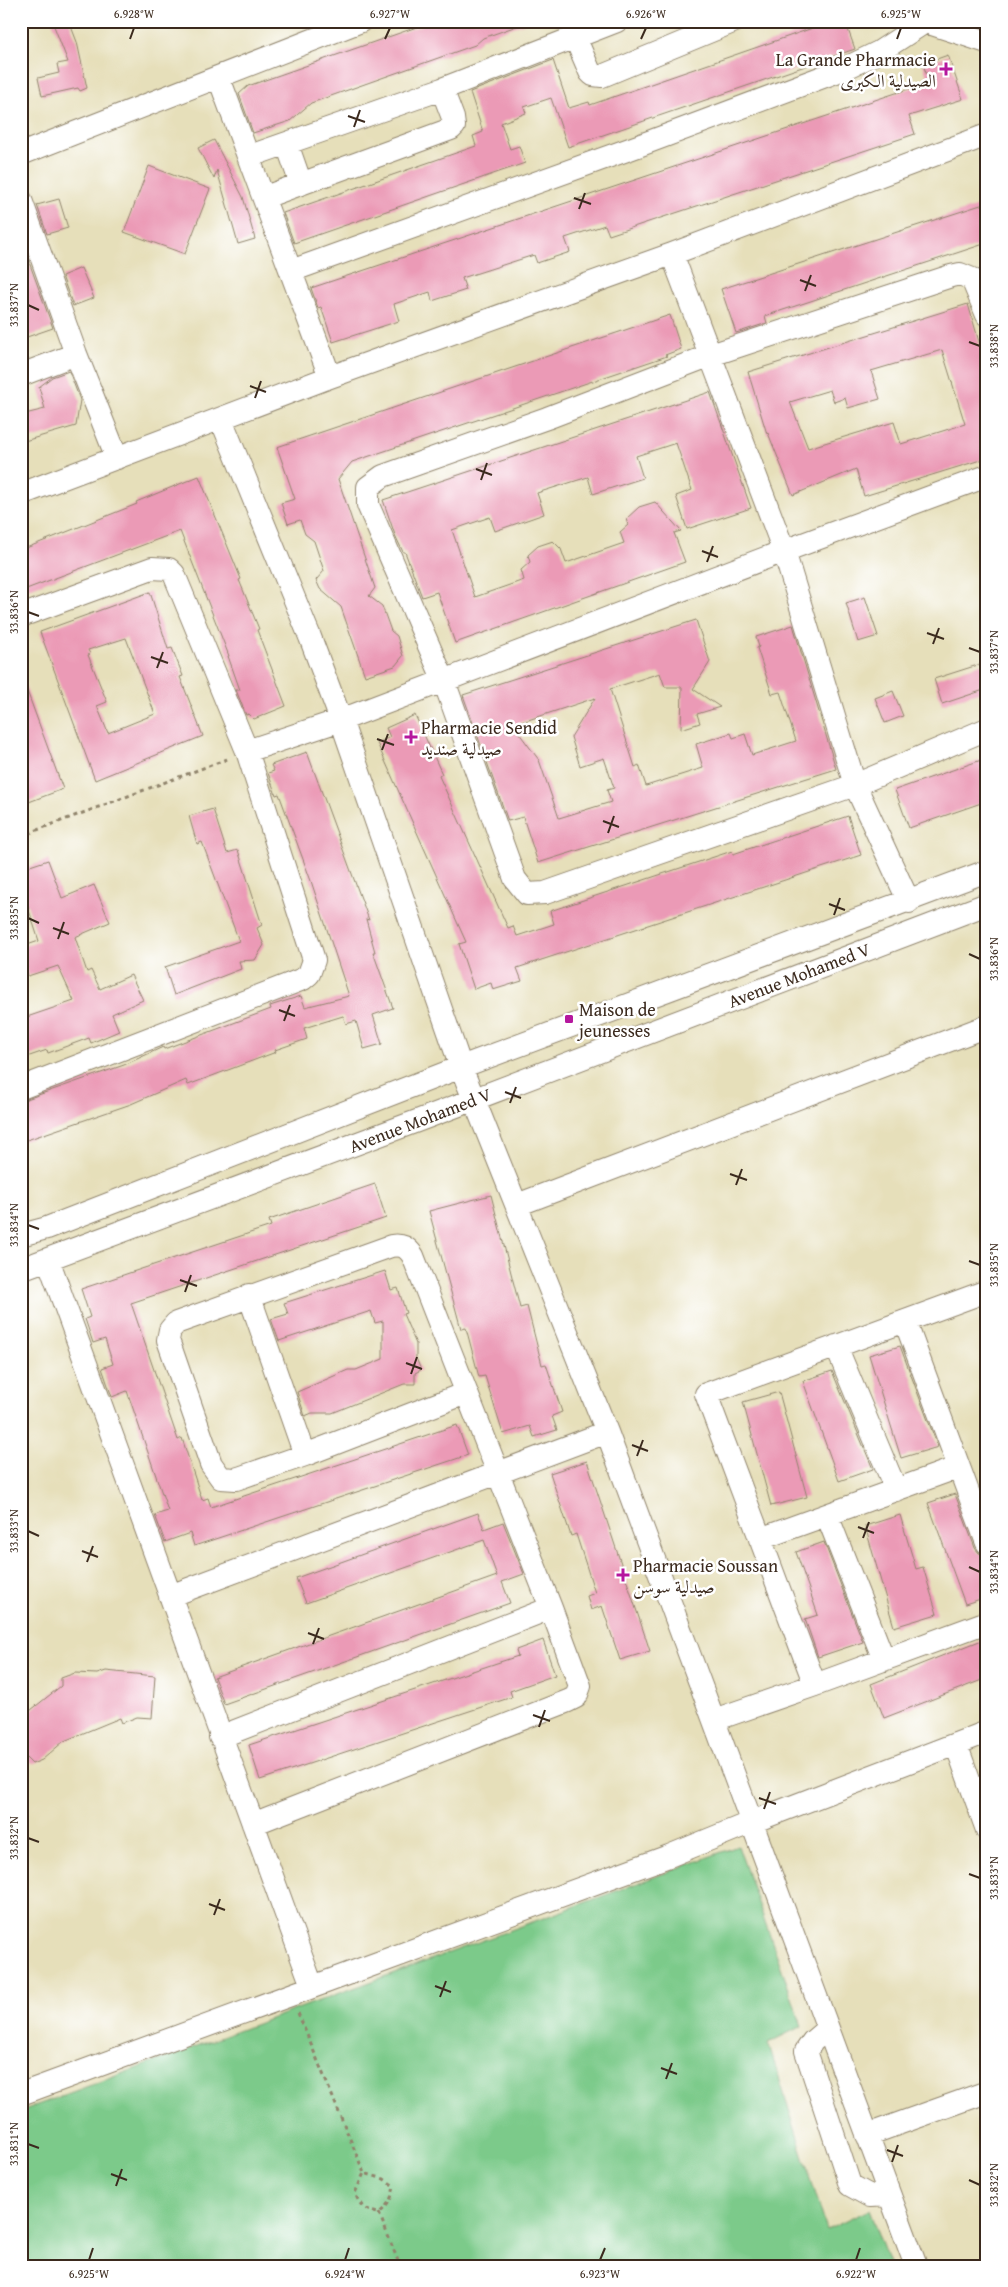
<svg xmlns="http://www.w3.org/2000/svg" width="1008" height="2287" viewBox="0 0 1008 2287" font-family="'Gentium Book Plus',Amiri,serif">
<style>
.green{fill:#7bca8a;stroke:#5b7a54}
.building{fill:#eb9ab6;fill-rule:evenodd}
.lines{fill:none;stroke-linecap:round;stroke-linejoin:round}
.minor-casing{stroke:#90846c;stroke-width:24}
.path{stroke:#90846c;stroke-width:3;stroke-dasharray:4 4;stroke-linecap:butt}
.minor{stroke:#fff;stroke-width:22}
.ticks{fill:none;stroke:#3b2a1e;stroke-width:2}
.poi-dot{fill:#b5179e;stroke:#fff;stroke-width:2}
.labels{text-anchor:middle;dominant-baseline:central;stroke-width:5;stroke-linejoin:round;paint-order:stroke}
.poi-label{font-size:18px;fill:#3b2a1e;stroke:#fff;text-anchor:start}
.street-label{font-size:18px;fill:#3b2a1e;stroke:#fff}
.neatline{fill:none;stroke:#3b2a1e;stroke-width:2}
.ticks-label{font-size:12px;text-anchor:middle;fill:#3b2a1e}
</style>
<rect width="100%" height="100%" fill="#fff"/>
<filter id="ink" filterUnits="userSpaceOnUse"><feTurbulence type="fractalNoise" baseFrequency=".02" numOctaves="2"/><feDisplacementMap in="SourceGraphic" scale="10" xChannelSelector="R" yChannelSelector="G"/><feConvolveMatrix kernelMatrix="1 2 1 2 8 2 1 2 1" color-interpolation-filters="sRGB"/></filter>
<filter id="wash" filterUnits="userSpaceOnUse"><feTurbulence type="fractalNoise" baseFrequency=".0096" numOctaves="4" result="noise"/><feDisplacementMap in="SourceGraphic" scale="20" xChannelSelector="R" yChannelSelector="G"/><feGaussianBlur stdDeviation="1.12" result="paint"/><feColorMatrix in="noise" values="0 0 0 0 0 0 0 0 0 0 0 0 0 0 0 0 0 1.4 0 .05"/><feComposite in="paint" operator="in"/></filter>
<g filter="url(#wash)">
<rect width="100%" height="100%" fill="#e6dfba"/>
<path class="green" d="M738,1846L802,2026L768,2043L827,2230L869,2210L890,2266H21V2111Z"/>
<g id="blocks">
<path class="building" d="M52,21H69L77,42L87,88L80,91L78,88L42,96L38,78L59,73L57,64L68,62Z
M434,21H525V23L483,38L475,45L311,103L290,121L253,133L239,94L248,86Z
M833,21H845L855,49L568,147L551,98L524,107L526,113L501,123L510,149L519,146L525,163L294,243L283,213L476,146L473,136L483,132L470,92L553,60L569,108L589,102L590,105Z
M948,55L963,99L909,116L915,134L609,235L605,225L565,238L570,252L537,263L534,255L462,278L466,290L432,301L430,292L394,304L399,321L333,342L321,307L318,308L311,288L929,82L923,64Z
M214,140L243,197L255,239L238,244L217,170L214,179L198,148Z
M149,166L210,189L185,254L124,232Z
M59,199L68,228L47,234L37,205Z
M987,203V243L765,316L767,323L736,333L721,289Z
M21,240L53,328L21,339Z
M81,268L94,298L73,306L62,276Z
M968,304L987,369V458L864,496L856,469L793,495L768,433L767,434L748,372ZM942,350L965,424L901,444L894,422L808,448L790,402L830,390L834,402L845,398L848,408L880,399L871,371Z
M670,315L681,349L665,355L667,356L352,462L338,479L375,588L369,596L382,606L391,631L397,636L403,656L395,666L365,676L341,607L320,589L316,580L324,571L314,541L305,534L300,520L288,524L281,503L295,499L277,447Z
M69,371L80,400L76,426L21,442V415L45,409L39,387L52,377Z
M710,392L751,508L687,529L676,496L692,490L676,443L636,456L643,478L593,494L588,477L537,493L544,514L495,531L490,517L452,530L475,597L524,580L521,570L530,562L528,555L538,546L553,541L561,549L566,563L624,543L620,532L628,525L626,519L639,507L655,502L681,531L674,533L685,562L455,643L437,592L422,597L405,552H403L395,535L383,500Z
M199,476L241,579L239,580L259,629L257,630L286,706L254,719L249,714L246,715L236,690H240L228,656H229L180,531L21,591V550L137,504L136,502Z
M150,592L168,649L172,648L183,676L180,677L203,736L95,780L40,632ZM126,638L155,714L108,733L97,706L107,702L88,655L90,654L88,650Z
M865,597L878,636L858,642L846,603Z
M696,620L710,662L693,689L720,707L697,714L700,723L681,729L682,687H665L660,673L610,689L635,767L639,765L646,786L703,768L696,744L731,733L733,738L745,734L752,755L796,741L780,692L772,694L757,648L759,647L756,637L793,625L836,769L538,863L523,817L508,821L463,695ZM595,698L571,737L580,766L604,758L614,788L607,790L611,802L559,818L539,760L513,725Z
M987,662V689L942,704L934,679Z
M23,680L63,789L21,805V681Z
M893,691L903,716L885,723L875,698Z
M415,715L442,774L439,776L508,928L513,926L517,936L554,924L550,911L732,851L733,854L848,816L861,855L517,968L522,981L493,990L491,983L474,989L459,944L466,942L377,743L390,737L386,728Z
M307,752L369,920L366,919L375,952H373L393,1008L373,1015L382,1044L364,1049L356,1021L346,1024L343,1016L304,1028L307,1039L275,1050L276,1052L188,1085L186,1080L131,1104L21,1142V1101L124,1065L163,1047L164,1049L271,1009L270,1006L301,996L305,1007L349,996L311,881L279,794L276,795L268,773L274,771L271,765Z
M987,758V801L909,828L895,790Z
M213,809L227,853L238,850L262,925L257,928L264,945L255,960L239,961L241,969L174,995L165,967L239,941L202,842L197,844L189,816Z
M48,860L62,898L94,885L110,922L75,937L87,972L91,970L100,989L131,975L143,1000L112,1014L119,1031L91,1043L89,1038L48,1053L47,1050L21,1059V1019L74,1001L58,966L28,976L21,956V947L39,941L27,904L21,906V869Z
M375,1184L386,1218L131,1303L178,1440L182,1438L202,1500L208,1498L211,1507L457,1425L468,1455L194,1546L190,1533L165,1542L155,1515L168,1511L127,1391L112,1397L102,1368L113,1364L105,1339L93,1343L85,1319L90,1317L81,1289L271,1226L269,1220Z
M491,1195L520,1308L527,1306L542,1365L546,1364L562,1412L552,1416L557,1430L534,1437L530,1426L503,1434L485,1376L479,1377L466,1328L461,1329L429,1211Z
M385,1271L391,1290L398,1288L406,1313L403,1314L416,1344V1358L421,1370L415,1373V1384H404L332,1413H312L305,1416L297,1392L348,1370H356L383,1359V1321L375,1323L371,1311L279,1341L271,1319L288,1314L284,1303Z
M900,1346L938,1447L901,1458L869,1355Z
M832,1371L873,1469L839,1481L803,1381Z
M779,1392L807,1497L771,1506L743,1402Z
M587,1461L650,1651L620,1660L602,1606L591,1610L587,1596L595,1593L576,1534L571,1536L550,1473Z
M955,1494L975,1548L979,1553L987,1556V1597L965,1604L928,1503Z
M478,1513L484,1529L503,1522L524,1574L502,1582L510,1603L224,1704L214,1677L497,1576L484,1540L306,1603L296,1578Z
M900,1515L916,1569L923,1567L937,1614L894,1627L865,1526Z
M824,1542L863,1642L818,1657L805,1619L818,1615L796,1552Z
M987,1638V1678L884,1718L871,1684Z
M543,1640L555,1675L510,1691L512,1697L260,1780L249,1745L518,1656L516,1650Z
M106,1671L155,1676L152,1718L137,1717L122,1723L120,1718L64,1741L42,1760L32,1764L21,1753V1718L61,1686V1678L75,1673L97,1674Z"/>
</g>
</g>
<g filter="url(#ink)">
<use href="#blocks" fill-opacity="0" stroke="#90846c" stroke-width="1"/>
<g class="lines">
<g class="minor-casing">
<path id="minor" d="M923,21L987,42
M575,37L590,72L593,75L602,76L735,21
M219,78L330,377
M287,144L301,184
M21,154L361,21
M250,156L442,89L617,21
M265,197L451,129L454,126L453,118L442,89
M21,200L76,354L117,458
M672,254L784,551L855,785L909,902
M291,271L638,146L844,69L879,52L925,22
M987,315L972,279L960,274L951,276L711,355L547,418L383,476L368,487V505L444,681L515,879L527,894L545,893L855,785L987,729
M21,375L76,354
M221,419L310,637L341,720L461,1067L607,1432L916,2266
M21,494L330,377L672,254L987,135
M21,616L152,568L169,569L174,574L247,751L314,960L309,974L303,979L21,1088
M247,751L341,720L784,551L987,476
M517,1205L987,1026
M21,1235L47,1228L461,1067L987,871
M48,1259L312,1986
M21,1269L417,1121L987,904
M249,1295L305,1455
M905,1321L987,1543
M836,1346L896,1490
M827,1515L884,1660
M760,1539L959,1467
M170,1596L607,1432
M815,1685L706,1394L987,1291
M714,1720L815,1685L987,1622
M220,1737L551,1608
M956,1744L987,1830
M253,1824L568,1701L576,1697L580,1686L551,1608L413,1256C407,1247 402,1244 391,1246L176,1323L170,1330L168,1340L211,1464L221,1478L236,1479L305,1455L466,1393
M827,2029L813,2041L806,2051L850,2185L870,2196L889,2195
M21,2094L669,1856L752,1822L987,1732
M867,2135L987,2092"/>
</g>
<path class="path" d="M21,836L230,758
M298,2013L364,2173L384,2179L394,2186C392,2198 389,2205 379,2213C365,2211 360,2206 355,2193L364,2173
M379,2213L400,2266"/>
<use href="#minor" class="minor"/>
</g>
</g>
<path class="ticks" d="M130,39L134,28M385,39L390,28M641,39L646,28M897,39L901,28M348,116L365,122M354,127L360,110M574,198L591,204M579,209L585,193M800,280L816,286M805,291L811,275M28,305L39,310M969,342L980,346M250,386L266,392M255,398L261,381M476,469L492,475M481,480L487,463M702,551L718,557M707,562L713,546M28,612L39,616M927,633L944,639M933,644L939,628M969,648L980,652M151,657L168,663M157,668L163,652M377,739L394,745M382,750L388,734M603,821L619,827M608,833L614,816M829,904L845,910M834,915L840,898M28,918L39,923M53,928L69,934M58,939L64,922M969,954L980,959M279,1010L295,1016M284,1021L290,1005M505,1092L521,1098M510,1103L516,1087M730,1174L747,1180M736,1185L742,1169M28,1225L39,1229M969,1261L980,1265M180,1280L197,1286M185,1292L191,1275M406,1363L422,1369M411,1374L417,1357M632,1445L648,1451M637,1456L643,1440M858,1527L874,1533M28,1531L39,1536M863,1538L869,1522M82,1551L98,1557M87,1562L93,1546M969,1567L980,1572M308,1633L324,1639M313,1644L319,1628M533,1715L550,1721M539,1727L545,1710M759,1798L776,1804M764,1809L770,1792M28,1838L39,1842M969,1874L980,1878M209,1904L225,1910M214,1915L220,1899M435,1986L451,1992M440,1997L446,1981M661,2068L677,2074M666,2079L672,2063M28,2144L39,2148M887,2150L903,2156M892,2162L898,2145M111,2174L127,2180M969,2180L980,2185M116,2186L122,2169M89,2260L93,2248M345,2260L349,2248M600,2260L605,2248M856,2260L860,2248"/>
<g class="poi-dot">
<path d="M943.5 61.5h5v5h5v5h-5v5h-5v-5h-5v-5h5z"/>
<path d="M408.5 729.5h5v5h5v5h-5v5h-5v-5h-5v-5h5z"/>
<rect x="564" y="1014" width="10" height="10" rx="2.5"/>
<path d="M620.5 1567.5h5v5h5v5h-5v5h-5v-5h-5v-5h5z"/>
</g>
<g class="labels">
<g class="poi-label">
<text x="936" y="59" text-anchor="end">La Grande Pharmacie<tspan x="936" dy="21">الصيدلية الكبرى</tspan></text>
<text x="421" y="727">Pharmacie Sendid<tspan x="421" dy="21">صيدلية صنديد</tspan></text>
<text x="579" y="1009">Maison de<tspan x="579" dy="21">jeunesses</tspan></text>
<text x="633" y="1565">Pharmacie Soussan<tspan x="633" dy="21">صيدلية سوسن</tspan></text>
</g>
<g class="street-label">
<text transform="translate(799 975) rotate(-21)">Avenue Mohamed V</text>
<text transform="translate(420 1120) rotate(-21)">Avenue Mohamed V</text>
</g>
</g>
<rect width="1008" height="2287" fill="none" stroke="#fff" stroke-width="55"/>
<rect x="28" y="28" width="952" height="2232" class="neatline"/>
<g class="ticks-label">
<text x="134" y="18">6.928°W</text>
<text x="390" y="18">6.927°W</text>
<text x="646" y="18">6.926°W</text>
<text x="901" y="18">6.925°W</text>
<text transform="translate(14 305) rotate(-90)" y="4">33.837°N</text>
<text transform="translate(994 346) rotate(-90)" y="4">33.838°N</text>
<text transform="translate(14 612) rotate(-90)" y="4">33.836°N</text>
<text transform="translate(994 652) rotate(-90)" y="4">33.837°N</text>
<text transform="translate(14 918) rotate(-90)" y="4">33.835°N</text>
<text transform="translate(994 959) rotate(-90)" y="4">33.836°N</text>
<text transform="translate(14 1225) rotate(-90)" y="4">33.834°N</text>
<text transform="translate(994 1265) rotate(-90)" y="4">33.835°N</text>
<text transform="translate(14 1531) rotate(-90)" y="4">33.833°N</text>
<text transform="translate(994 1572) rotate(-90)" y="4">33.834°N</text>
<text transform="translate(14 1838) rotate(-90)" y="4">33.832°N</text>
<text transform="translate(994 1878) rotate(-90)" y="4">33.833°N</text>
<text transform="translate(14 2144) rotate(-90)" y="4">33.831°N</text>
<text transform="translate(994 2185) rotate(-90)" y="4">33.832°N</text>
<text x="89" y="2278">6.925°W</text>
<text x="345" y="2278">6.924°W</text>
<text x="600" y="2278">6.923°W</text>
<text x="856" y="2278">6.922°W</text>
</g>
</svg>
